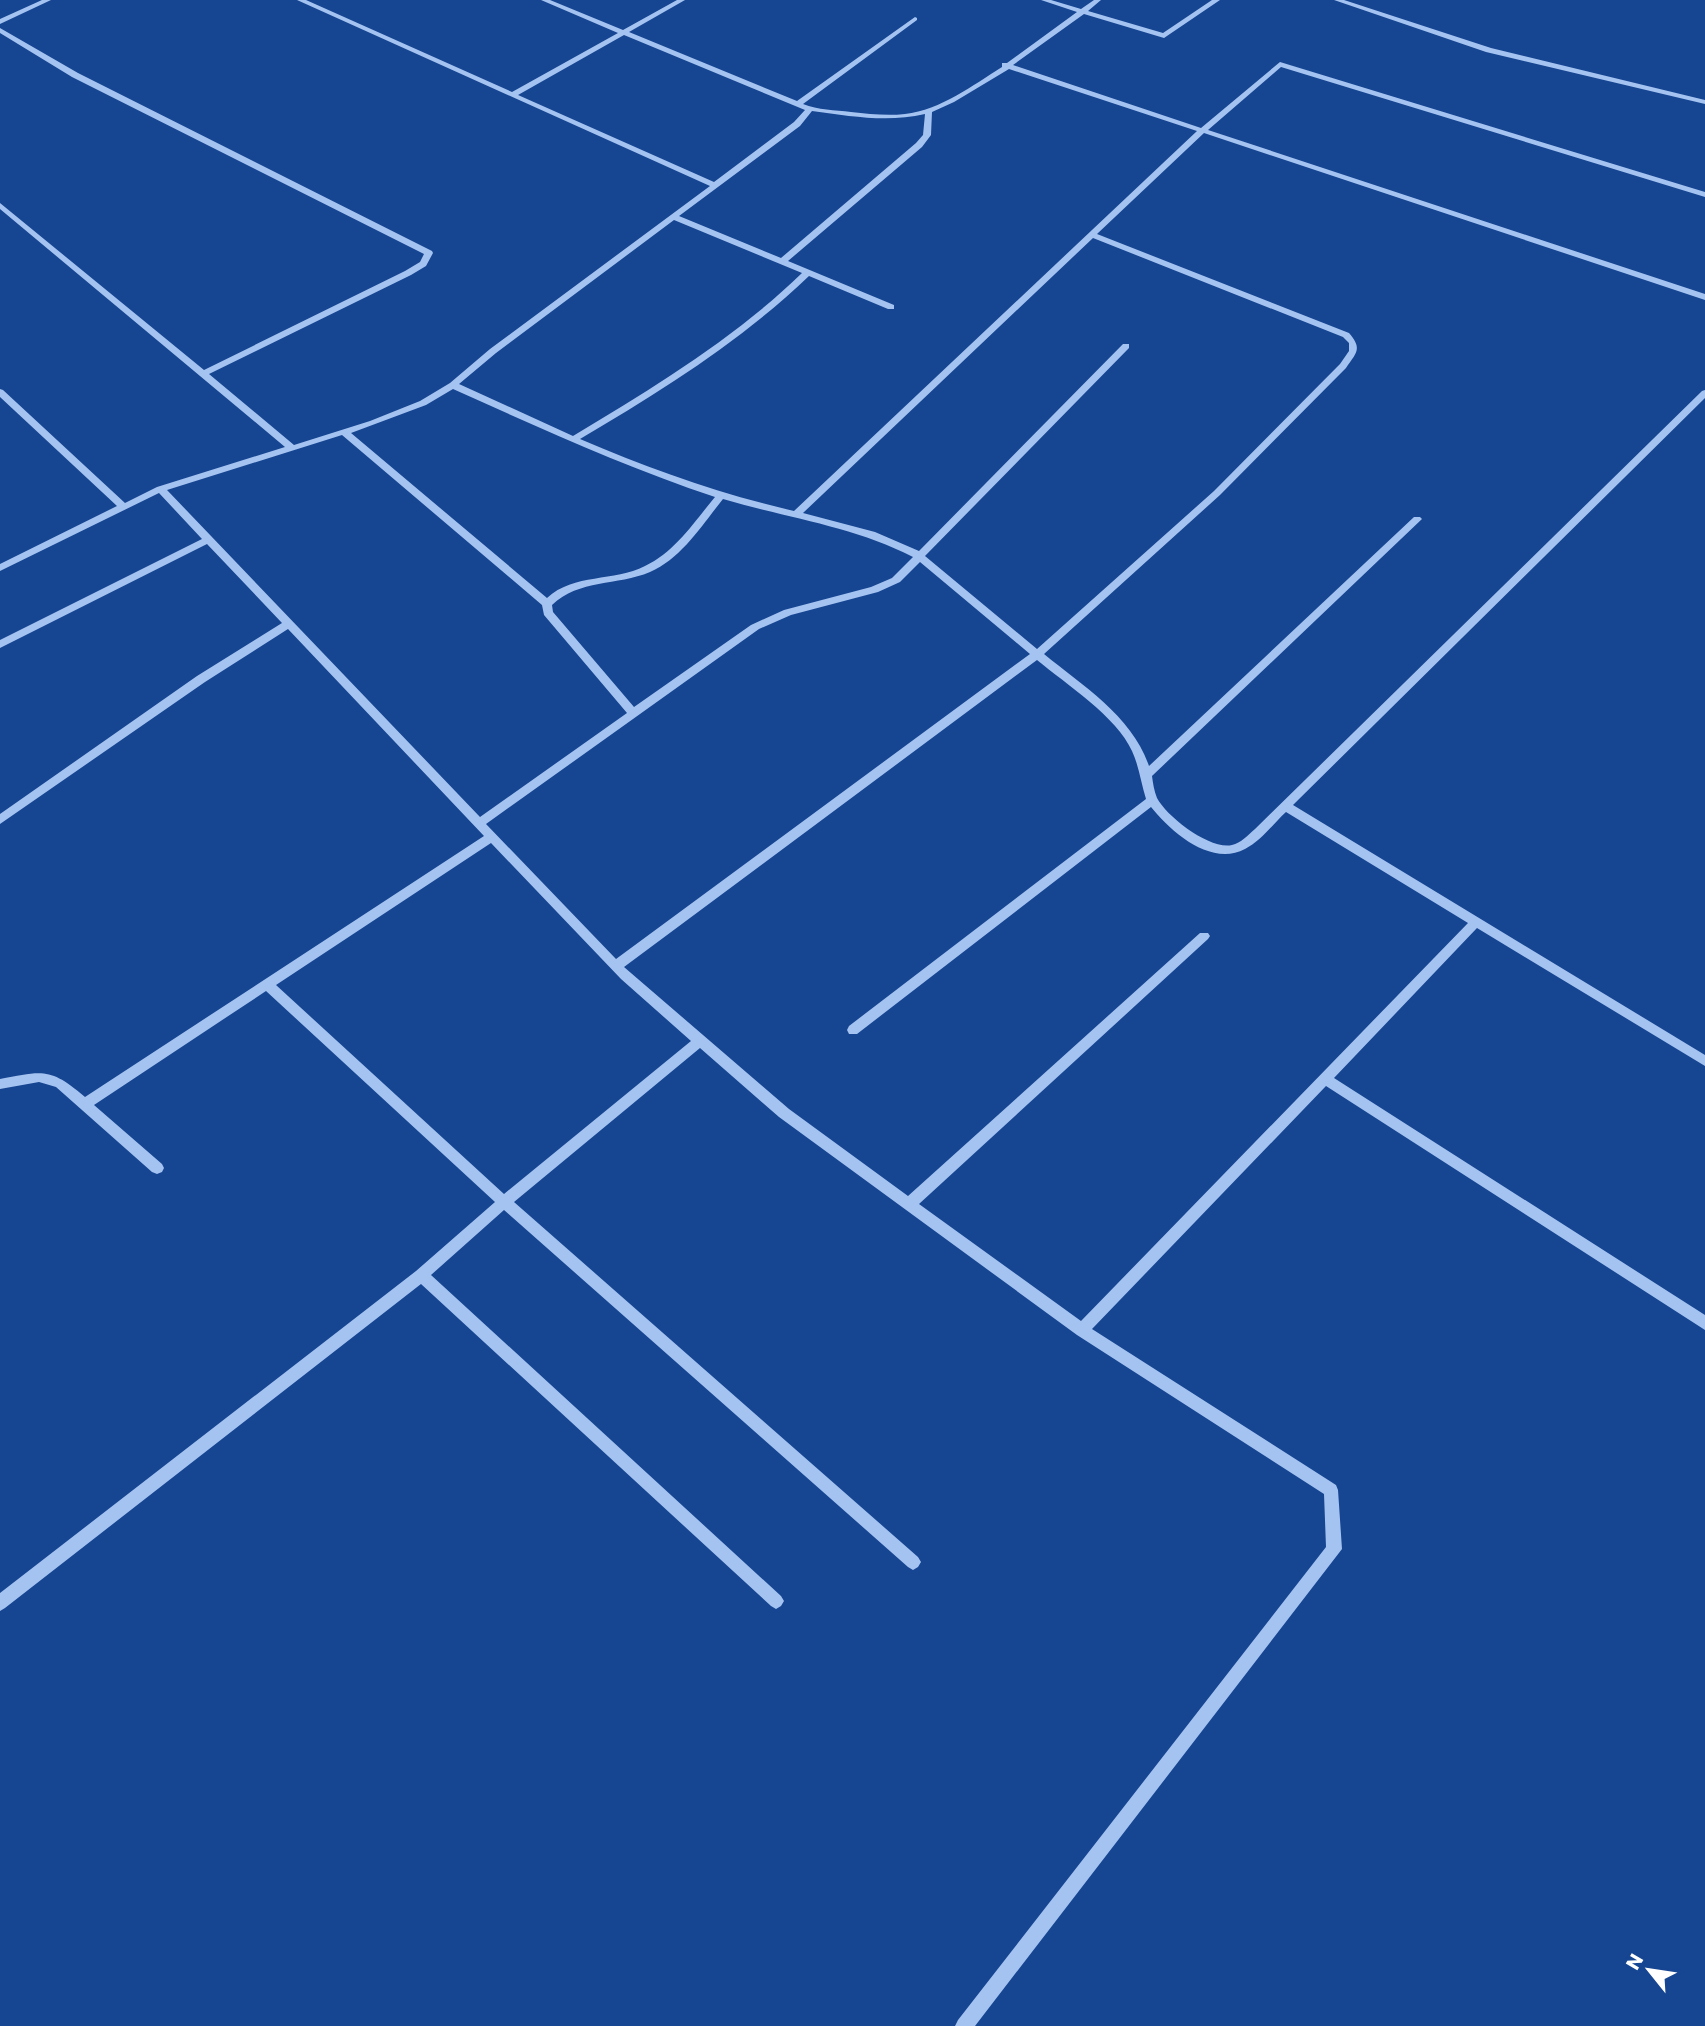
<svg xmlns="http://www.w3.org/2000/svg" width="1705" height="2026" viewBox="0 0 1705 2026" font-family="Poppins,sans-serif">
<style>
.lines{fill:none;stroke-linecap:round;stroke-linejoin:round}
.minor{fill:#a4c3f1;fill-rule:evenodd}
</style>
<rect width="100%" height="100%" fill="#164592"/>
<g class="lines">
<path class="minor" d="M42,0H51L0,24V19Z
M297,0H306L512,92L618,33L541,0H550L623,30L677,0H685L629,32L797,101L915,17L917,18V20L803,104C818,110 835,110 851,112C869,114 887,116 905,114C941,110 973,85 1002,67V63H1007L1077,12L1041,0H1051L1081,9L1094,0H1101L1088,11L1163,33L1212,0H1220L1164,38L1084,14L1013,65L1201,128L1280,62L1705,192V197L1281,67L1208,130L1705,294V300L1204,133L1097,234L1349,333C1363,349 1356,353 1346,368L1220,495L1044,654C1083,686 1132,716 1149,766L1414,517H1420L1422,519L1152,776C1153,783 1154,791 1157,798C1167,817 1210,850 1232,845C1241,843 1248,835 1255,829L1702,391L1705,390V398L1293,805L1705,1055V1066L1477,928L1334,1078L1705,1315V1330L1326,1086L1092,1329L1336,1485L1338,1490L1342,1549L975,2026H955L958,2020L1326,1547L1324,1494L1077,1335L779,1117L700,1048L514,1202L918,1557L921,1562L918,1567L913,1570L908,1567L504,1210L431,1275L781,1596L784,1601L781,1606L776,1609L771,1606L421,1284L5,1608L0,1611V1593L416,1271L495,1202L266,991L94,1105L162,1164L164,1168L162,1172L157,1174L152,1172L56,1087L39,1082L0,1089V1079C43,1071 50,1067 85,1097L484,836L288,629L205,682L0,824V814L197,676L282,623L207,544L0,648V640L202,539L159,493L0,571V564L117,506L0,397V389L3,390L125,503L157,487L285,447L0,209V203L204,370L405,271L420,262L424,254L72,77L0,33V28L78,73L432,251L433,253L426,266L411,275L209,374L294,445L370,421L420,401L450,383L490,349L710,186ZM624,35L805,110L794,122L714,182L518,95ZM1009,69L1197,131L794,511C720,494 650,469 580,439C661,391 740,342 809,276L888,309H894V305L788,261L922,147L931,135L932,112L954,102ZM812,111C850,116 887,123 925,114L923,135L916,143L781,258L679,216L800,126ZM674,220L802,273C734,339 654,387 573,436L459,384L496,353ZM1093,238L1343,337L1349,343V351L1340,364L1214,491L1037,649L925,556L1129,348V344H1123L919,551L875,532L803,513ZM453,389C540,428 625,467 715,497C694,522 675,552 645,566C614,582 574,573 547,598L351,433L426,405ZM342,435L542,605L544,615L627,713L480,817L167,490ZM723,499C787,518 853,526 913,557L892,578L871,587L784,610L751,625L634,707L553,612L552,605C579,579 617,586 650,572C682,558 702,525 723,499ZM920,562L1030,654L616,959L486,824L759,629L791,615L878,592L900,582ZM1037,660C1066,684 1117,717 1132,751C1139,766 1141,783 1146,799L849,1026L847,1030L849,1034H857L1151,807C1171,832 1211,867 1245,849C1261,841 1273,824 1286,812L1468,923L1081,1321L919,1204L1208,939L1210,936L1208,933H1200L908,1196L789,1109L624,967ZM491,843L621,979L691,1041L504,1194L276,985Z
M1334,0H1344L1491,48L1705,100V104L1486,52Z"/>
</g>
<g transform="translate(1649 1970) rotate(300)" stroke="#164592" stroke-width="5" paint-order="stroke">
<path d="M0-5L12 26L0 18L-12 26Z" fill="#ffffff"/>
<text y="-10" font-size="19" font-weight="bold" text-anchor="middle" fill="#ffffff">N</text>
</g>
</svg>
